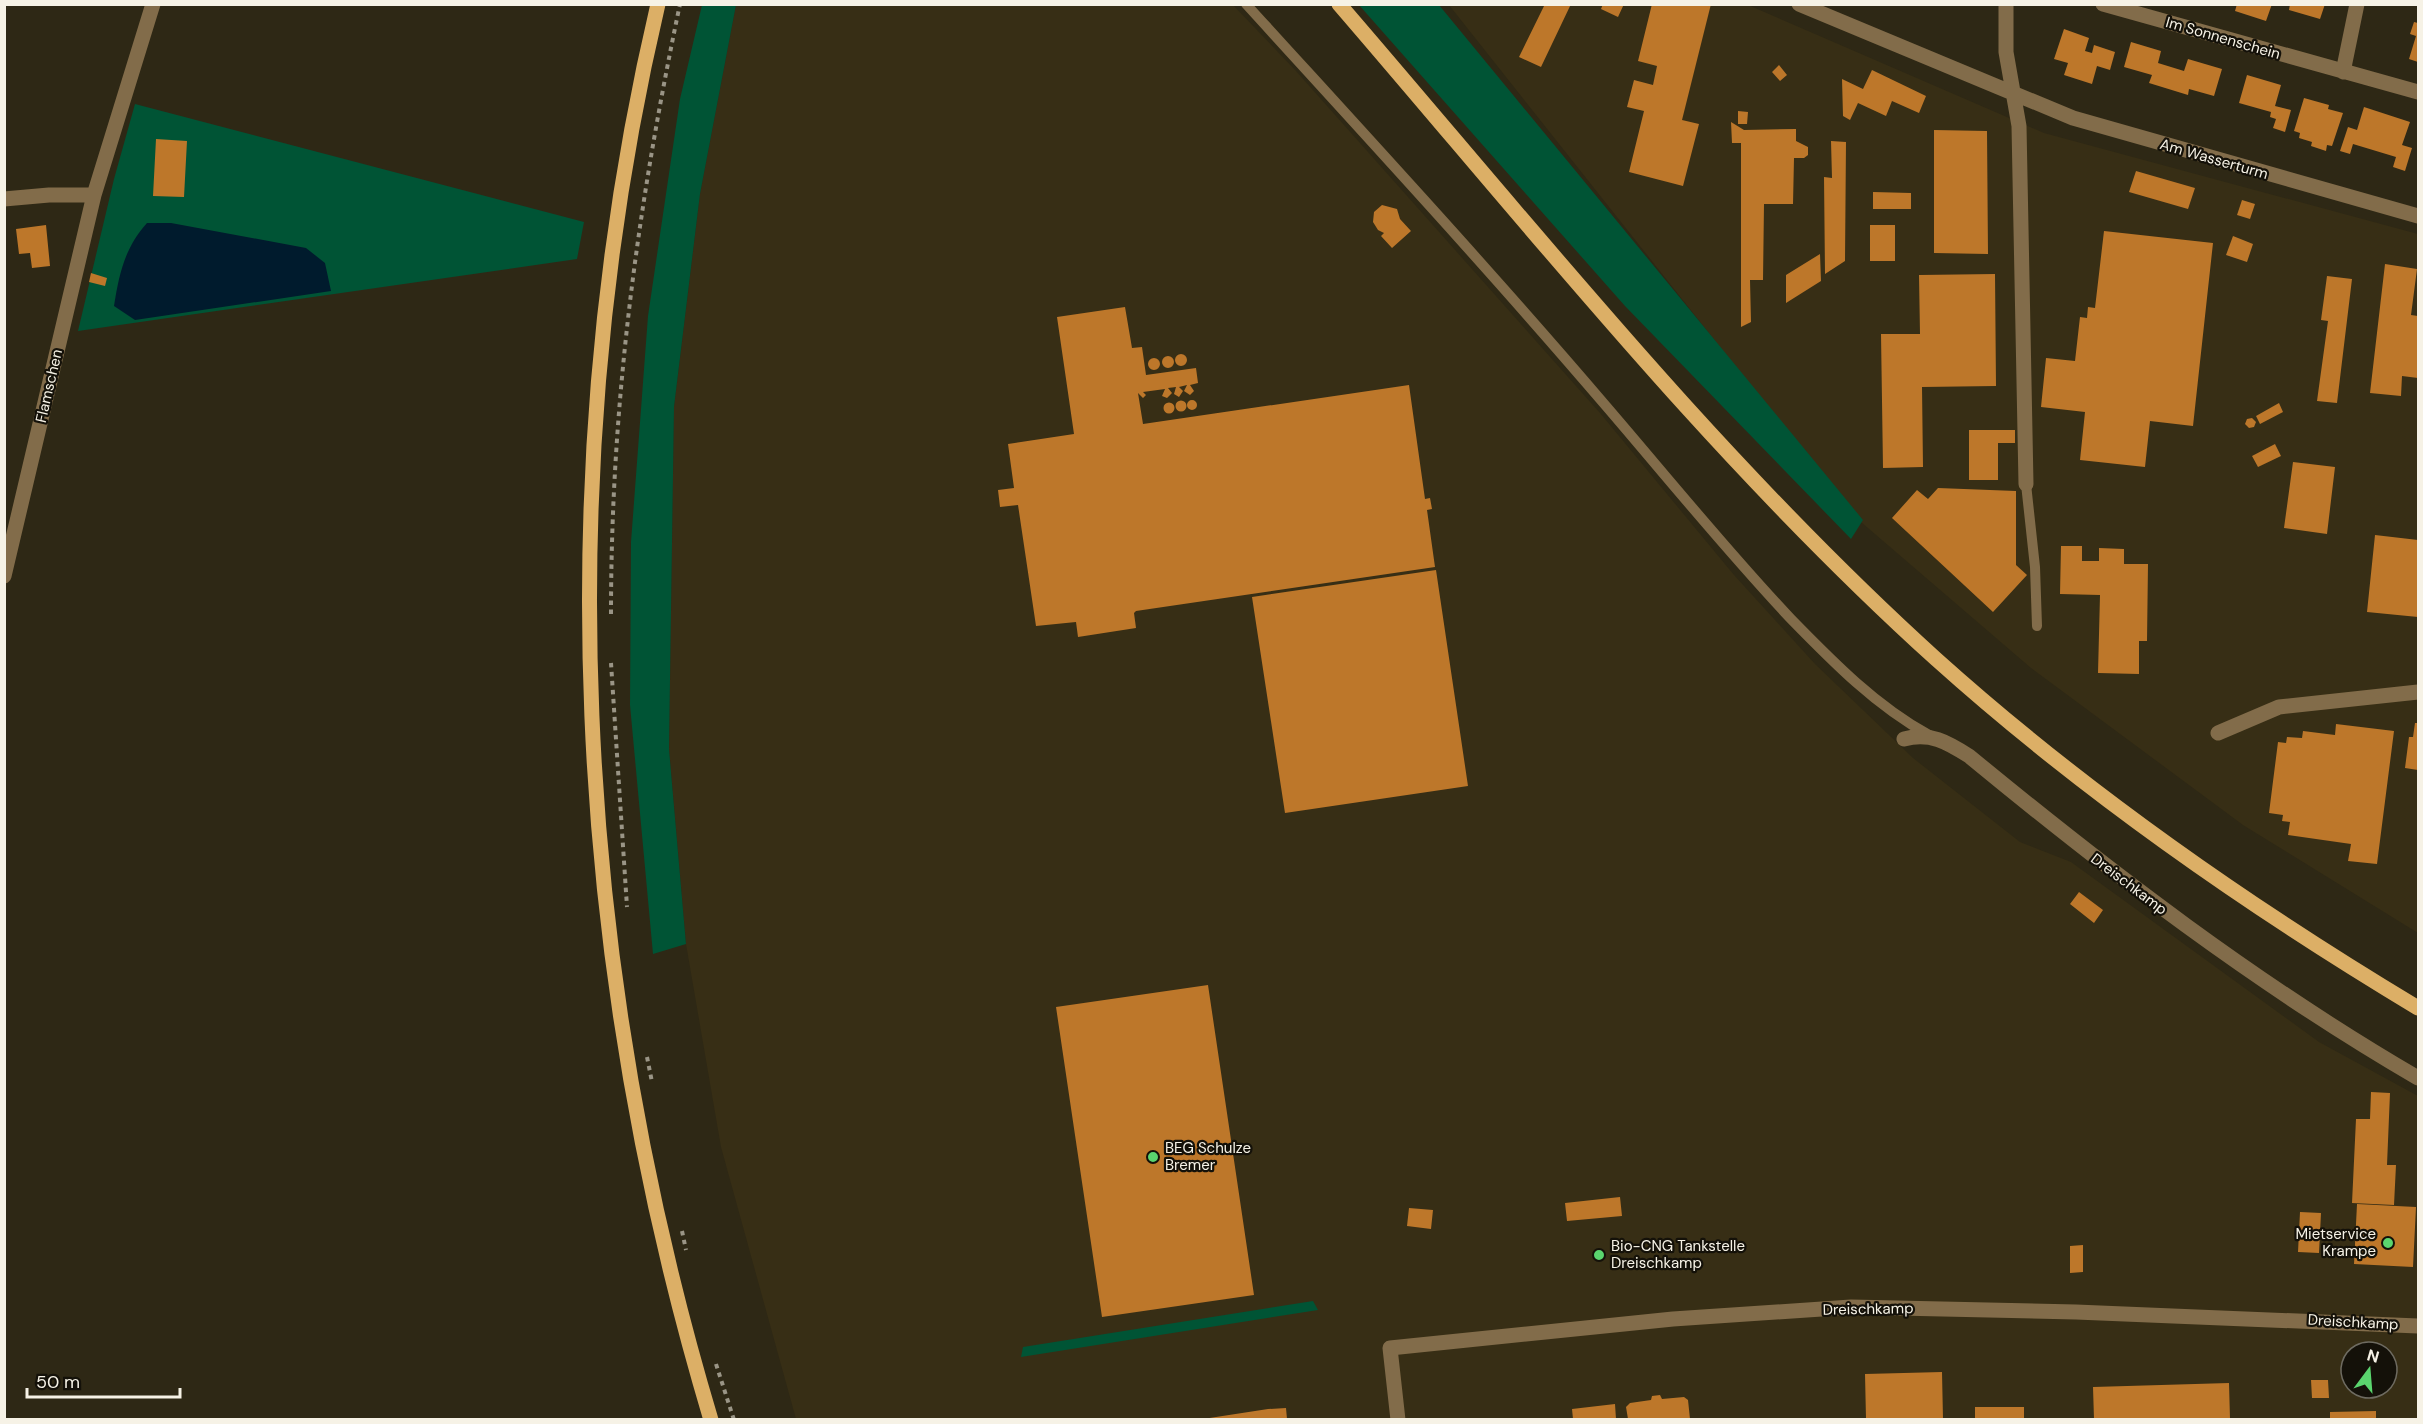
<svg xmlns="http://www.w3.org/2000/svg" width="2423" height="1424" viewBox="0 0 2423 1424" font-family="'DM Sans',sans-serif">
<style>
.built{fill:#372e15;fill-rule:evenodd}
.green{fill:#005435}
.water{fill:#001b2d}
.building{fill:#bd772a}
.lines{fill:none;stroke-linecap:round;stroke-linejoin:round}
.path{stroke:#9a9586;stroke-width:4;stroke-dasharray:4.5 4.5;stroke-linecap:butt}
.service{stroke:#826c4a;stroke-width:10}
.minor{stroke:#826c4a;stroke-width:15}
.primary{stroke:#dcaf66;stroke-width:15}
.poi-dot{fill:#5ad56e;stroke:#141109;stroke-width:2}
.labels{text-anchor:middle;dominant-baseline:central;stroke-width:4.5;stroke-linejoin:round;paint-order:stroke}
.street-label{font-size:15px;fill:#f6f2e6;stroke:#141109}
.poi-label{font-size:15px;fill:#f6f2e6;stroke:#141109;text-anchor:start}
</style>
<rect width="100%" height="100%" fill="#2e2815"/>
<path class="built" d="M736,5H1233L1296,71L1600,413L1734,575L1815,664L1913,758L2020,842L2071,862L2319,1042L2418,1096V1419H796L721,1147L686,944L669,749L674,407L700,194ZM2351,1352H2387V1388H2351Z
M1449,5H1748L2044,133L2418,234V933L2243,825L2031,668L1854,516Z"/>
<path class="green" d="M702,5H736L700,194L674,407L669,749L686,944L653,954L630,705L631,542L648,316L680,99Z
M1359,5H1439L1863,520L1851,539L1625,306Z
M135,104L584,222L577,259L78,331L114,179Z
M1313,1301L1318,1310L1021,1357L1023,1347Z"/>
<path class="water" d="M147,223H171L306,248L325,263L331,291L135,320L114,306C119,274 125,247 147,223Z"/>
<path class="building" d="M1545,4H1571L1541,67L1519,57Z
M1603,4H1624L1618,17L1601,9Z
M1652,4H1711L1682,120L1699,124L1683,186L1629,172L1644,111L1627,107L1634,80L1653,85L1657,66L1638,61Z
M2237,4H2272L2266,21L2235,11Z
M2290,4H2325L2320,19L2289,10Z
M2414,22L2418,23V62L2409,59L2416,36L2410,34Z
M2064,29L2089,38L2085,51L2092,53L2094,45L2115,52L2110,70L2097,66L2092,84L2064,75L2068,63L2054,59Z
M2131,42L2161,51L2158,63L2184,71L2188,59L2222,69L2214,96L2189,89L2188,95L2149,83L2152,75L2124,67Z
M1779,65L1787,75L1780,81L1772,72Z
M1872,70L1926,96L1919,113L1892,101L1886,116L1858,103L1850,120L1843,116L1842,79L1863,89Z
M2247,75L2281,85L2275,106L2291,110L2285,132L2273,128L2276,119L2270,117L2271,112L2239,103Z
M2304,98L2329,105L2328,109L2343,113L2332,146L2327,145L2326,151L2311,146L2312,142L2299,138L2300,133L2294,131Z
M2364,107L2410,122L2402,145L2412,148L2405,171L2393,167L2396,157L2353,144L2350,154L2340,151L2348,127L2357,130Z
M1738,111L1748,112L1747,124H1738Z
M1731,122L1744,130L1796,129V141L1808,147V155L1804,158H1794L1793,204H1764L1763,280H1750L1751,322L1741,327V143H1732Z
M1934,130L1987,131L1988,254L1934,253Z
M156,139L187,141L184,197L153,196Z
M1831,141L1846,142L1845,261L1825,274L1824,177L1832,178Z
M2136,171L2195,188L2188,209L2129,192Z
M1873,192L1911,193V209H1873Z
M2242,200L2255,204L2250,219L2237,215Z
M1382,205L1397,209L1400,219L1411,231L1392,248L1381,236L1384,233L1378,230L1373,222L1374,212Z
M46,225L50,266L32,268L30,253L19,254L16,229Z
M1870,225H1895V261H1870Z
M2104,231L2213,243L2193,426L2150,421L2145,467L2080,460L2085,412L2041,407L2046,358L2075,361L2080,317L2087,318L2088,307L2095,308Z
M2233,236L2253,244L2247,262L2226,255Z
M1820,254L1821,281L1786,303V275Z
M2385,264L2417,269L2411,315L2418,316V378L2402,376L2401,396L2370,393Z
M91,273L107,278L105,286L89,282Z
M1995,274L1996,386L1922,387L1923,467L1883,468L1881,334H1920L1919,275Z
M2327,276L2352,279L2337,403L2317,401L2328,321L2321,320Z
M1125,307L1132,348L1142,347L1146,375L1196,368L1198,383L1190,385L1194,391L1190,395L1184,391L1187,385L1179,387L1183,391L1179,397L1174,394L1176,387L1168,388L1172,393L1167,398L1162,396L1165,389L1143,392L1146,395L1143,398L1138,393L1143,424L1409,385L1425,499L1430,498L1432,509L1427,510L1435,567L1136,611L1134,613L1136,628L1078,637L1076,622L1036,626L1018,505L1000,507L998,490L1014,488L1008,444L1074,434L1057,317Z
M1175 360a6 6 0 1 1 12 0a6 6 0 1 1-12 0Z
M1162 362a6 6 0 1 1 12 0a6 6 0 1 1-12 0Z
M1148 364a6 6 0 1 1 12 0a6 6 0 1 1-12 0Z
M1187 405a5 5 0 1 1 10 0a5 5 0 1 1-10 0Z
M1175.5 406a5.5 5.5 0 1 1 11 0a5.5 5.5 0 1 1-11 0Z
M1163.5 408a5.5 5.5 0 1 1 11 0a5.5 5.5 0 1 1-11 0Z
M2279,403L2283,412L2260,424L2256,416Z
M2252,418L2256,422L2254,427L2249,428L2245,424L2247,419Z
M1969,430H2015V443H1998V480H1969Z
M2275,444L2281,456L2258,467L2252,456Z
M2293,462L2335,467L2327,534L2284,528Z
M1938,488L2016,491V565L2027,575L1993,612L1892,518L1917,490L1928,499Z
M2375,535L2418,540V617L2367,612Z
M2061,546H2082V561H2099V548L2124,549V564H2148L2147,641H2139V674L2098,673L2100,595L2060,594Z
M1436,570L1468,786L1285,813L1252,597Z
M2415,723H2418V770L2405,768L2409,737H2413Z
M2336,724L2394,731L2377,864L2348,861L2351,844L2288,835L2290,822L2282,821L2283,815L2269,813L2278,742L2286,743L2287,737L2302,738L2303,731L2335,735Z
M2079,892L2103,910L2094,923L2070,904Z
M1208,985L1254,1295L1102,1317L1056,1007Z
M2371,1092L2390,1093L2387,1165H2396L2394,1205L2352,1203L2356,1119H2370Z
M1620,1197L1622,1216L1567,1221L1565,1203Z
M2357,1204L2416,1207L2413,1267L2354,1264Z
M1409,1208L1433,1210L1431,1229L1407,1226Z
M2300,1212L2321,1213L2319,1253L2298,1252Z
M2083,1245V1272L2070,1273V1246Z
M1942,1372L1943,1419H1866L1865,1374Z
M2311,1380H2328L2329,1398H2312Z
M2229,1383L2230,1419H2094L2093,1387Z
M1660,1395L1662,1399L1684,1397L1688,1400L1690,1419H1628L1626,1407L1630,1403L1651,1400L1652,1396Z
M1615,1404L1616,1419H1573L1572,1409Z
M1975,1407H2024V1419H1975Z
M1286,1408L1287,1419H1203L1268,1409Z
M2376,1411V1419H2330V1412Z"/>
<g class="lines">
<path class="path" d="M611,614C611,404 637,209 680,4
M611,663L627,907
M647,1057L652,1082
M682,1231L686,1250
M716,1364L734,1420"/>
<path class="service" d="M1246,4C1367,137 1489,269 1606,406C1667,477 1726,550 1791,619C1833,662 1876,706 1929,735
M2026,484L2035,567L2037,626"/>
<path class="minor" d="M1799,4L2073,118L2418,216
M2006,4V52L2019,126L2026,484
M2103,4L2418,92
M2343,72L2357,4
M94,195L153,4
M4,199L49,195H94L4,576
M2218,733L2279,707L2418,692
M1904,739C1930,732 1947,742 1969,756C2111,873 2258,985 2418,1078
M1398,1420L1390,1348L1673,1319L1851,1307L2076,1312L2418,1326"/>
<path class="primary" d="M658,4C548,471 574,962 711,1420
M1339,4C1533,229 1715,459 1936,659C2084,792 2248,906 2418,1008"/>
</g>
<g class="poi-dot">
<circle cx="1153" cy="1157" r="6"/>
<circle cx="2388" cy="1243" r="6"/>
<circle cx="1599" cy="1255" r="6"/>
</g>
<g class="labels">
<g class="street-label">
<text transform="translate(2223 38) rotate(16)">Im Sonnenschein</text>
<text transform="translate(2214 159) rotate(16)">Am Wasserturm</text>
<text transform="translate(49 386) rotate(-77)">Flamschen</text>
<text transform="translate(2129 884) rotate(37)">Dreischkamp</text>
<text transform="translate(1868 1309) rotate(-1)">Dreischkamp</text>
<text transform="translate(2353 1322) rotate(3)">Dreischkamp</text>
</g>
<g class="poi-label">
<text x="1165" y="1148">BEG Schulze<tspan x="1165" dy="17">Bremer</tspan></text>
<text x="2376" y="1234" text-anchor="end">Mietservice<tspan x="2376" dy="17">Krampe</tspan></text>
<text x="1611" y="1246">Bio-CNG Tankstelle<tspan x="1611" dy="17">Dreischkamp</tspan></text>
</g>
</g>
<rect width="2423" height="1424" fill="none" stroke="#f6f2e6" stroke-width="12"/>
<g transform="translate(2369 1370) rotate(16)"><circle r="28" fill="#141109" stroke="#6e6b61" stroke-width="1.5"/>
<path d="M0-4.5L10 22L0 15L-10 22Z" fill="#5ad56e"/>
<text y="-9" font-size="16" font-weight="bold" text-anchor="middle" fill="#f6f2e6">N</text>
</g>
<path d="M27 1388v9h153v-9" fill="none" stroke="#f6f2e6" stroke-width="3"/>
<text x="36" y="1388" font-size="18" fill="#f6f2e6" stroke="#141109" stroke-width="4.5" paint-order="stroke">50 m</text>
</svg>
